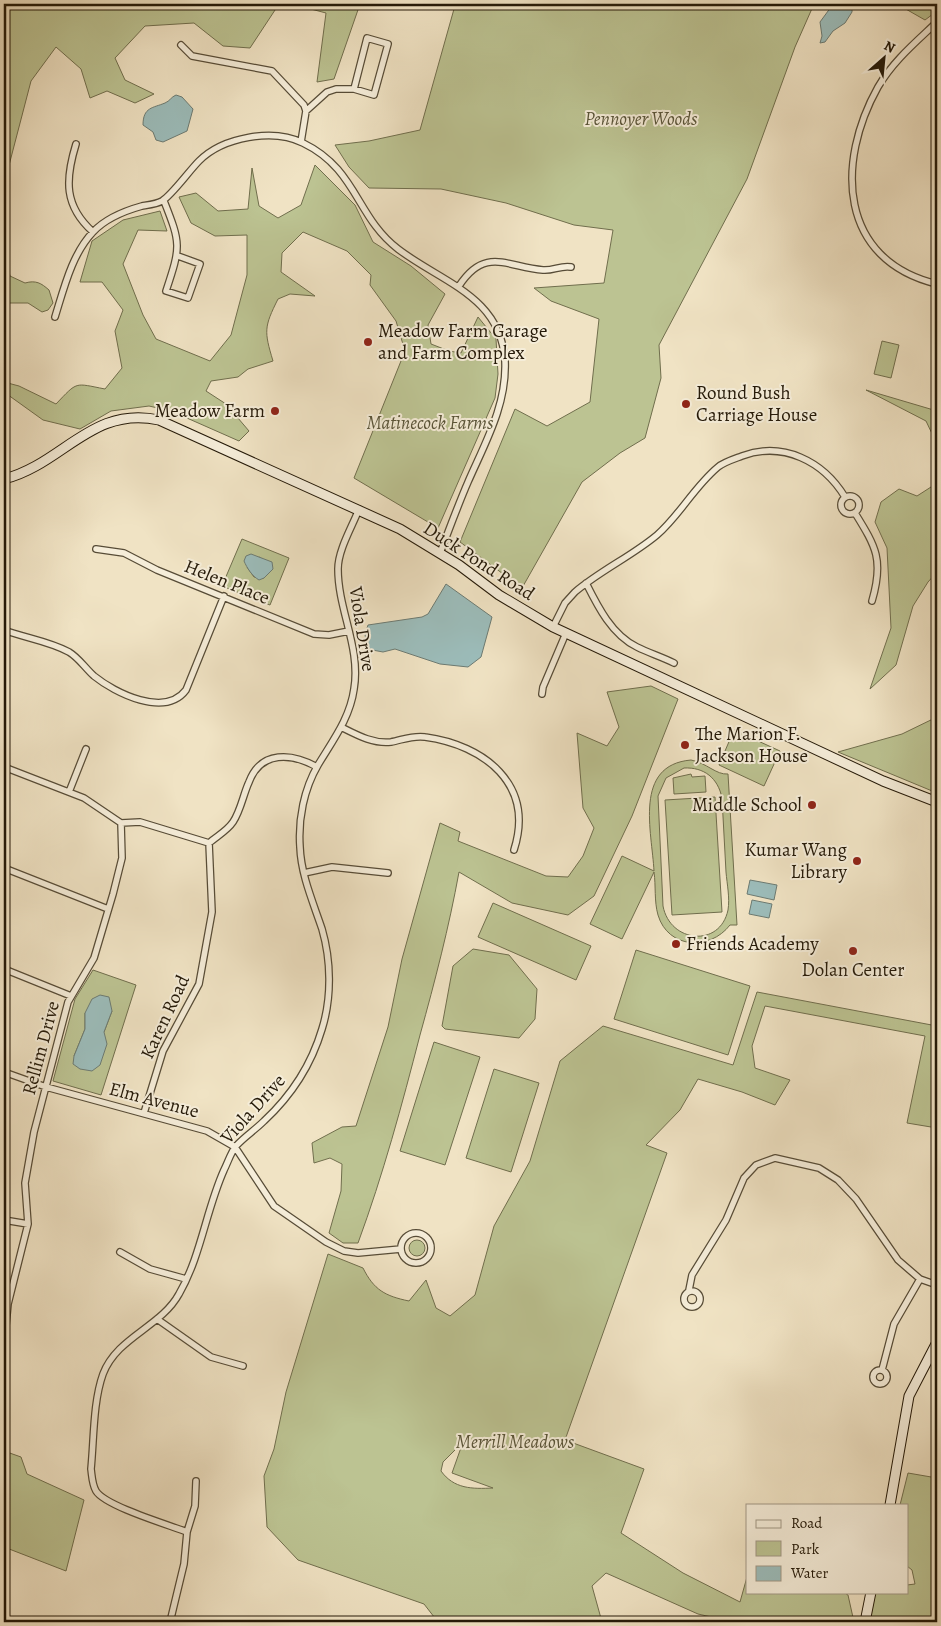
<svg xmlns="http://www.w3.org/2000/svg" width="941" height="1626" viewBox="0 0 941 1626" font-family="Alegreya,serif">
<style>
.green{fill:#bcc392;stroke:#706e4d;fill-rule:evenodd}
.water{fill:#9cbdbb;stroke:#6c7b73}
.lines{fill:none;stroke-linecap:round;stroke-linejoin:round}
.street-casing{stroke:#574c37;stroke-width:8}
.secondary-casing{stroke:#241908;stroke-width:11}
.street{stroke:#f5edd9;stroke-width:5.5}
.secondary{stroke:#f5edd9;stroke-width:9}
.poi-dot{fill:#8f2418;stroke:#f5edd9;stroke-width:2}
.labels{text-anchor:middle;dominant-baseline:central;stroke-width:4;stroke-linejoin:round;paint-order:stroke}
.park-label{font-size:19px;font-style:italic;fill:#595438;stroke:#f5edd9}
.poi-label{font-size:19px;fill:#241908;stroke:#f5edd9;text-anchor:start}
.street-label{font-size:19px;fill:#241908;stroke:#f5edd9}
</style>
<rect width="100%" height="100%" fill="#f0e3c4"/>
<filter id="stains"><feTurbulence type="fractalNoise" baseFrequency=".004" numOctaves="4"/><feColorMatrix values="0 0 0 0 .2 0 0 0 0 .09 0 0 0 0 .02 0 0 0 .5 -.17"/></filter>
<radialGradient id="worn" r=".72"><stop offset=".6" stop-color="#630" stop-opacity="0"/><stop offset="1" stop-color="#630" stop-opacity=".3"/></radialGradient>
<path class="green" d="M4,4H279L250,48L223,46L194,23L145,26L115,58L125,80L154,94L135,103L107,91L90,98L81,69L56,47L31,81L7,173L4,193Z
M292,4H360L334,79L317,82L326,13Z
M434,4H814L795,47L747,179L659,345L661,378L645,438L620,453L582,482L522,588L460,542L515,409L547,426L590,402L599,319L551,301L534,288L604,283L613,230L574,225L506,203L441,189L369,188L349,167L335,145L369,141L420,130L454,9Z
M897,4H937V11L925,20Z
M315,165L355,205L373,242L411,266L445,294L428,325L431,344L449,351L461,353L478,317L496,339L498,374L495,398L438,528L354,478L405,351L396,321L370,285L371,275L347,251L303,232L282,253L281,272L315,296L290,294L278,299C264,327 264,331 273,361L248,369L238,377L211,381L206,391L226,404L249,431L239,441L171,411L149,406L111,411L80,429L43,420L4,392V382L19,386L56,404C78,381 74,383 105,389L122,368L115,331L123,310L102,282H80L92,241L123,220L160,211L167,231L138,230L123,264L143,315L156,339L210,361L231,335L247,275V235L215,236L191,223L179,197L196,193L218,211L248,209L252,168L259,206L278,218L301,205Z
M4,251L10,276L25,283C36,280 41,283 49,290L53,303L48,310L42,312L28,303H4Z
M882,341L899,345L891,378L874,374Z
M866,390L937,411V462L934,456L935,440L926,421Z
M937,480V572L928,582L913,606L896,665L870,689L891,628L887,548L875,522L881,502L899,489L917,496L931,487Z
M242,539L289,558L270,605L222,586ZM259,557L266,561L267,575L264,578L254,577L247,567Z
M651,686L678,699L632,816L594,896L568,915L512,903L459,872C449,927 435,981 420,1035C402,1105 383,1175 358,1243H343L329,1233L341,1191L342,1164L330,1158L314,1163L312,1143L342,1127L356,1126L388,1027L402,959L440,823L460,832L458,841L546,876L568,877L583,856L594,828L583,808L577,733L607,746L619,727L607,692Z
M937,717V793L838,752L902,734Z
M734,730L780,751L764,786L719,765Z
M691,760C707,763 716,775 728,774L737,925H730C710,951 668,949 658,915C654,901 656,886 654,872L622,939L590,924L622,856L654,871C652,832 633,765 691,760ZM684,768C704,767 718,778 722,798C723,823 725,847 726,872C727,884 730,898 728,910C720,948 670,943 663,906L658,796L666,778Z
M691,774L692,777L705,776L706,792L674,794L673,778Z
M715,797L722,912L672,915L665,800Z
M493,903L591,946L576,980L478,937Z
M473,949L509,955L537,989L535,1019L519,1038L445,1029L442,1026L453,966Z
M636,950L750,986L728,1055L614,1019Z
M93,970L136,985L101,1095L53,1081L75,999ZM112,1011L104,1032L74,1056L85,1029V1013Z
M757,992L937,1026V1128L907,1123L925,1036L765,1006L752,1046L755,1068L790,1080L775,1105L742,1092L698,1079L680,1110L646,1145L667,1153L565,1440L644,1469L621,1533L683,1573L740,1602L747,1577V1592H843L848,1595L854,1622H733L698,1614L606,1573L592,1586L602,1622H438L424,1604L298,1560L267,1527L264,1476L274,1449L286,1392L328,1254L363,1268C374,1290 385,1296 409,1301L426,1280L436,1308L450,1316L475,1295L494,1226L530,1161L560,1061L603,1026L733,1065ZM463,1442L452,1473L493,1488C472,1489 454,1489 441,1471L443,1462Z
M434,1042L480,1057L445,1165L400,1151Z
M494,1069L539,1083L511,1172L466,1158Z
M409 1248a8 8 0 1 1 16 0a8 8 0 1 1-16 0Z
M4,1451L21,1457L27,1474L84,1500L66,1571L4,1547Z
M908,1473L937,1478V1622H867L873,1592H907V1585L915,1584L912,1570L907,1566V1505H900Z"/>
<path class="water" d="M844,4L852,6V12L845,23L833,31L825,42L820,43L822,36L820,22L831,7Z
M176,95L182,97L193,109L187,131L163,142L156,140L153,132L143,125C143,107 153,108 165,103C170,101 171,97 176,95Z
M251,554L272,562L273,569L264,578L259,580C252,576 247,568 244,561L246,556Z
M446,584L492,617L481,657L468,667L440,664L395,649L383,652L367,649L365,634L368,625L422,617L428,614Z
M750,880L777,885L774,900L747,894Z
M752,900L772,904L769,918L749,914Z
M100,995L109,997L112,1011L104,1032L107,1044L100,1065L92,1071L80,1069L73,1064L74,1056L85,1029V1013L92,999Z"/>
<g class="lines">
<g class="street-casing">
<path id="street" d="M937,22C916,42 893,61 878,87C836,162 838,260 937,284
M181,45L192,56L272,71L304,105L306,111
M301,142L306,111L327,92L336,89H354L374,95L388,44L367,38L354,89
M76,144C65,180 64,206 93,232
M164,201C181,244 181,246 166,291L188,298L200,264L178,256
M459,286C485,246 507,267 543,270C553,271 561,265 571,267
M55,317C64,288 72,254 93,232C106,218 124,211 142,206C148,205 157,204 162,201C172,195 189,171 199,161C223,137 273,128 303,143C357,169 356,217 398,249C441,282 501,296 505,361C507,405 485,443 468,482C458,505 449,530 440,553
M841 505a9 9 0 1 1 18 0a9 9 0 1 1-18 0Z
M855,513C876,547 884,560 872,601
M96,549L124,553L157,570L314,634L329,635L349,631
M586,583C598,607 612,635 637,647C649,653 662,657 674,663
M553,627L565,603L575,592C601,570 632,556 657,535C680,515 694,487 718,467C724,462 734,459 742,456C783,441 823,461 845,497
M4,630C25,638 49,641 69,652C79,658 85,668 94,676C115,693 165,718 186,690L224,596
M542,694L543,687L566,633
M341,727C357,735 373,744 391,742C402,740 413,735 425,737C484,745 535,784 514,850
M4,767L84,798L121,823L140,822L209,843C217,836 227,831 233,822C241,810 243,795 249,782C261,750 292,753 317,767
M69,792L86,749
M4,868L108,909
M304,873L332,867L388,873
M4,969L71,996
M4,1072L46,1087L207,1131L235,1147L274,1206L326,1242L344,1251L358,1253L401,1249
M144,1113L163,1051L199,984L212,912L209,843
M4,1220L28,1224
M401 1248a15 15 0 1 1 30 0a15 15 0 1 1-30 0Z
M120,1252L150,1269L186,1279
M689,1290L692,1275L726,1220L744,1178L756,1165L775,1158L819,1168L838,1180L856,1199L898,1260L920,1279L937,1285
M684 1299a8 8 0 1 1 16 0a8 8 0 1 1-16 0Z
M157,1319L211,1357L243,1366
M4,1346L8,1304L28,1224L25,1183L34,1132L68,1002L94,958L113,894L122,858L121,823
M873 1377a7 7 0 1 1 14 0a7 7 0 1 1-14 0Z
M882,1370L894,1324L920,1279
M187,1532C169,1525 105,1506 96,1491C92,1484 92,1476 91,1469C94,1439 93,1402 103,1374C117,1337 161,1327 179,1294C201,1256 206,1210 224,1170C228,1162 231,1152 236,1146C244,1137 255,1130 264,1121C292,1095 311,1066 322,1029C332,997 331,960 322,929C313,902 301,875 300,847C298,819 304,789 318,765C333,740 350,718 354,689C361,648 338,610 338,569C338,550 352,527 359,509
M171,1619L180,1622
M170,1622L184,1564L187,1532L195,1506L196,1481"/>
</g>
<g class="secondary-casing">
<path id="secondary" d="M4,479C63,464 92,405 159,420L400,529L459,565L499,595L553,627L883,781L937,802
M890,1505L909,1396L937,1342
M865,1622L871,1592"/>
</g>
<use href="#street" class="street"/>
<use href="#secondary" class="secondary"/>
</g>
<g class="poi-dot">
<circle cx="368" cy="342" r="5"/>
<circle cx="686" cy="404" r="5"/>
<circle cx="275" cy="411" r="5"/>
<circle cx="685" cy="745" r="5"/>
<circle cx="812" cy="805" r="5"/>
<circle cx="857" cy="861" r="5"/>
<circle cx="676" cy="944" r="5"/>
<circle cx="853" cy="951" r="5"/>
</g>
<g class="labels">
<g class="park-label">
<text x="641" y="119">Pennoyer Woods</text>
<text x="430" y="423">Matinecock Farms</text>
<text x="515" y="1442">Merrill Meadows</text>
</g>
<g class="poi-label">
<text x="378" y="331">Meadow Farm Garage<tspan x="378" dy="22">and Farm Complex</tspan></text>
<text x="696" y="393">Round Bush<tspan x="696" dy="22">Carriage House</tspan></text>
<text x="265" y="411" text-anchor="end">Meadow Farm</text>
<text x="695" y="734">The Marion F.<tspan x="695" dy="22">Jackson House</tspan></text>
<text x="802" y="805" text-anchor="end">Middle School</text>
<text x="847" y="850" text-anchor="end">Kumar Wang<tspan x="847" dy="22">Library</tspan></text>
<text x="686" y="944">Friends Academy</text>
<text x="853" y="970" text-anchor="middle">Dolan Center</text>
</g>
<g class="street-label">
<text transform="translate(479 561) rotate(33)">Duck Pond Road</text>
<text transform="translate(227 582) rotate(22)">Helen Place</text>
<text transform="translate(362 629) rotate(81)">Viola Drive</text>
<text transform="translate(165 1017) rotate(-65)">Karen Road</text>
<text transform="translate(41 1048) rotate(-75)">Rellim Drive</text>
<text transform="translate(154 1100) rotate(15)">Elm Avenue</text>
<text transform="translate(253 1109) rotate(-48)">Viola Drive</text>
</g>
</g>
<rect width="941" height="1626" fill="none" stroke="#f0e3c4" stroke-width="20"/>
<rect x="5" y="5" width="931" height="1616" fill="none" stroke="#241908" stroke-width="2.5"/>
<rect x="10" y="10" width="921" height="1606" fill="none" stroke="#241908"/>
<rect x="746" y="1504" width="162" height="90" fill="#f5edd9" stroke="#a19885"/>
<rect x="756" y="1520" width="25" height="8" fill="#f5edd9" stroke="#a19885"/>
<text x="791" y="1528" font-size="15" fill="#241908">Road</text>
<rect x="756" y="1541" width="25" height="15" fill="#bcc392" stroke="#a19885"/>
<text x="791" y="1554" font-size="15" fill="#241908">Park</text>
<rect x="756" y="1566" width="25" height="15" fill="#9cbdbb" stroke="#a19885"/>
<text x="791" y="1578" font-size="15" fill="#241908">Water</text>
<g transform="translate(884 58) rotate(27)" stroke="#f5edd9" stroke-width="4" paint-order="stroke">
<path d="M0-4L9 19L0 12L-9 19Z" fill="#241908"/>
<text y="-8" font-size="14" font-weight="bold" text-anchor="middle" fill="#241908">N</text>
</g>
<rect width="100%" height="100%" filter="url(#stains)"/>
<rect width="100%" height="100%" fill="url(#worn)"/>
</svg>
